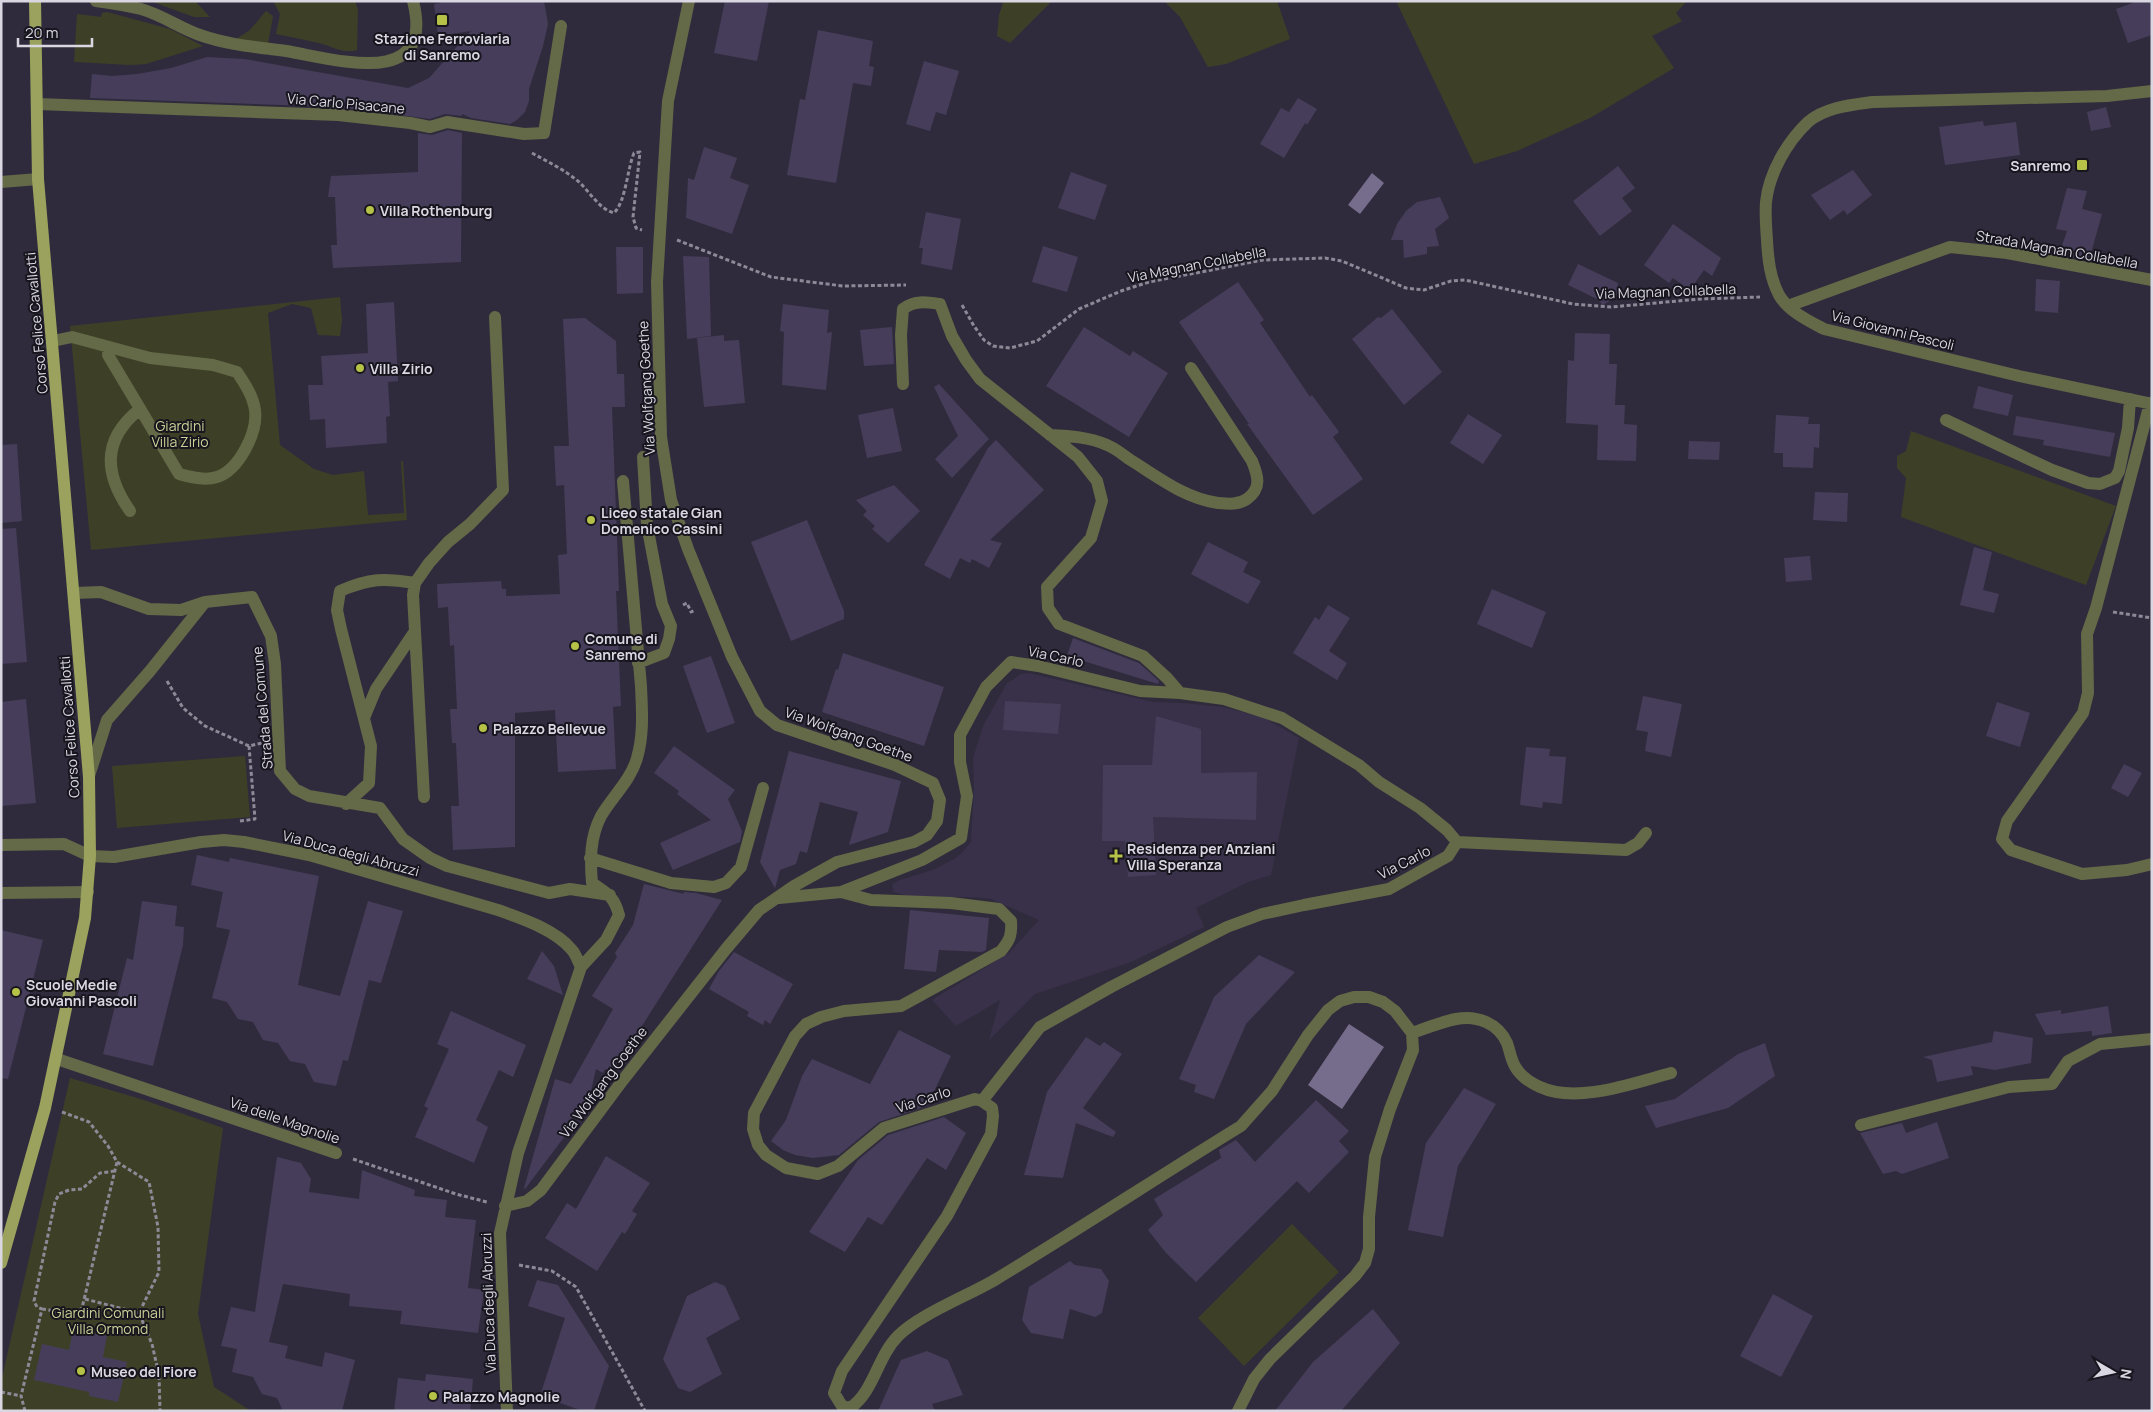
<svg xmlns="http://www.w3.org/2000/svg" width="2153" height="1412" viewBox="0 0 2153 1412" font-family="Manrope,sans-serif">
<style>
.built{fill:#393149}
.green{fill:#3d4027}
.water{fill:#766d8c}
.building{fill:#463d5a}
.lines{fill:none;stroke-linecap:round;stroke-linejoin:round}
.path{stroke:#8d8997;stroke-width:3;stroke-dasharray:4 2.5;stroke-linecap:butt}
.minor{stroke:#646948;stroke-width:12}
.major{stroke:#9aa25d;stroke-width:12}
.poi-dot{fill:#b6c148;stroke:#17151d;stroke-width:2}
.labels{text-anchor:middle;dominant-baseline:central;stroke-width:4;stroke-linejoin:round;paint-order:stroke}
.poi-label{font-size:14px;font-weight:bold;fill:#dad7e3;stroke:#17151d;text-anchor:start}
.street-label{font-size:14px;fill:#dad7e3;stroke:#17151d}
.park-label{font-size:14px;fill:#cbd297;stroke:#17151d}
</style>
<rect width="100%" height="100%" fill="#302b3c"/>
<path class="built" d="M1029,673L1153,702L1182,703L1223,707L1265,718L1299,738L1271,875L1248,882L1196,908L1204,927L1131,962L1035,994L989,1040L1000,1000L956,1026L932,1000L1009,953L1039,920L991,899L974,897H910L894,892L892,884L900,880L933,870L954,859L961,854L971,842L974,788L973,758L983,726L1007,683L1021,674Z"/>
<path class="green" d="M150,1H195L210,17H194Z
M273,1H355L358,10L357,50C342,54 334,47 319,43C305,40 291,37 276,34L280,14Z
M1001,1H1052L1010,43L997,36L999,15L1003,3Z
M1164,1H1277L1290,39L1226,64L1208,67L1180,17Z
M1396,1H1687L1676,13L1682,21L1652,36L1674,68L1590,118L1517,151L1474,164Z
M266,11L273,16L268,44L236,39L250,30Z
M107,12L170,29L203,46L146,64L130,65L74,62L77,14L101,17L102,13Z
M340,297L342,320L340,336L318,335L311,308L292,304L268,313L280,445L314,469L333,475L364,471L368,515L404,513L401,461H403L407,520L91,550L70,326Z
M1911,431L2116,506L2086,585L1901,517L1906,478L1897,468V456L1906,451Z
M245,756L250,817L117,828L112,766Z
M70,1078L144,1100L223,1128L198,1314L214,1387L251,1411H1V1382Z
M1292,1224L1339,1272L1244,1366L1198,1318Z"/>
<path class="water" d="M1372,173L1384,183L1360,214L1348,205Z
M1349,1024L1384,1047L1342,1109L1308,1085Z"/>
<path class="building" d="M440,1H544L548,24L543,46L529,89V101L525,112L517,120L510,124L471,118L462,114V116L445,114L430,119L338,107L90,98L92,74L112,76L137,74L171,68L207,57L244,59L408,88L429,78L471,31L438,36L434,4L440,3Z
M725,1H769L757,61L714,53Z
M2138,1H2152V35L2128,43L2116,9Z
M818,30L873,41L869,66L874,67L871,86L853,83L836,183L787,175L800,99L805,100Z
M924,61L959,71L946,115L936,112L930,131L906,124Z
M1298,98L1317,109L1307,125L1305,123L1284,158L1260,144L1281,108L1289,112Z
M2106,107L2111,127L2091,131L2087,112Z
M1983,121L1984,126L2016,122L2020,155L1945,165L1939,127Z
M448,130L462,133L461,262L333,268L331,245H337L335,197H328L331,176L418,172V133L432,135Z
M704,147L737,158L730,178L749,185L732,234L686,218L688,178L694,180Z
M1618,166L1635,188L1622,198L1632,211L1600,236L1573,201Z
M1853,170L1872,195L1847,215L1844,210L1830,220L1811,195Z
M1071,172L1107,185L1095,220L1058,208Z
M2067,188L2087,191L2082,209L2102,214L2089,260L2059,254L2067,231L2056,229Z
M1440,197L1449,218L1435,229L1439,246L1427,247V254L1404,258L1403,240H1391L1397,224L1406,211L1417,202Z
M926,212L961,219L952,270L921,264L923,248H919Z
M1673,224L1721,258L1712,276L1704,270L1690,290L1673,278L1669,283L1644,265Z
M1043,246L1078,257L1067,292L1032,282Z
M616,247H643V293L617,294Z
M683,256L709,257L711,336L687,339Z
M1578,264L1618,283L1617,296L1603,305L1597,299L1568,285Z
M2036,279L2060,281L2058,313L2035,311Z
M1238,282L1264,320L1260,323L1310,397L1312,395L1339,432L1333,437L1363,479L1313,515L1247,424H1249L1179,322Z
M394,302L398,381L388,382L390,416L386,417L387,443L326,448L325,419L310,420L308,385H323L321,356L368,353L366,304Z
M783,304L829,310L827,333L832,332L826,390L782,385L784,332L780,331Z
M1392,309L1442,372L1404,405L1352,339L1378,317L1381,318Z
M585,318L616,341L617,374H624L625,407H612L619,591H616L621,706L613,707L616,769L558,772L555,710L515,713V847L453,850L451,806H459L456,743H452L450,709H457L454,645L450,646L448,607L438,608L437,584L501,581L502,589H506V596L560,594L558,555L567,554L564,485L556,486L554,446H569L563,319Z
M892,327L894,364L864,366L860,330Z
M1084,327L1130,356L1133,351L1168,373L1129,437L1046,386Z
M1575,333L1610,334L1609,364H1617L1615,405H1625L1624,424L1637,425L1636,461L1597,460L1598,425L1566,423L1568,360L1574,361Z
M724,335V341L739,340L745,403L704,407L697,338Z
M939,384L989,439L952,478L935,459L958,436L934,387Z
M1978,386L2013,395L2008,416L1973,408Z
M893,408L902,451L867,458L858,415Z
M1468,414L1502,435L1483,464L1450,443Z
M1776,415L1809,417L1808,424H1820L1819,448L1814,447L1813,468L1783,467V453H1774Z
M2016,416L2115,433L2110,457L2043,445L2044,440L2013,435Z
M996,440L1044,490L990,540L1002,543L989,568L972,559L970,563L960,558L950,579L924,565L988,448Z
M1689,441L1720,442L1719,460L1688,459Z
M17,444L22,521L1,523V445Z
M894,485L920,511L888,543L872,529L875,526L863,515L867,511L856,500Z
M1815,492L1848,493L1847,522L1813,520Z
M807,520L844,611V619L791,641L751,542Z
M16,528L27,662L1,664V529Z
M1208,542L1248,562L1243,572L1261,581L1248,604L1191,574Z
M1974,547L1992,552L1983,590L1999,594L1994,613L1960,605Z
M1810,556L1812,580L1786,582L1784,558Z
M1492,589L1546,612L1532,648L1477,624Z
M1328,605L1350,618L1329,651L1347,663L1337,680L1293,653L1315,617L1319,620Z
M1073,638L1139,663L1159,681L1158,684L1067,656Z
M843,653L944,687L924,746L822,712L836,669L838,670Z
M711,656L735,723L707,733L683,666Z
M1643,696L1682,704L1671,757L1645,751L1648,732L1636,730Z
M26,699L36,803L1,806V702Z
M1005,701L1061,704L1058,734L1003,730Z
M1997,702L2030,713L2020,747L1986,736Z
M1156,716L1201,729V773L1257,772L1256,820L1153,817L1156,875L1128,877L1125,841H1102L1103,765H1152Z
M674,746L735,790L728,799L742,831L740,842L673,870L660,843L711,820L677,794L679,791L654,773Z
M1526,747L1550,749L1549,756L1566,757L1562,804L1543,802L1542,808L1520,805Z
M789,751L901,781L888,832L849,845L858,812L820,802L807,853L800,851L796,864L780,870L775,888L760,862Z
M2124,764L2142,773L2128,797L2111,788Z
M197,855L229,862L230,858L319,876L298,985L340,996L368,901L403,911L381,983L369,980L348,1061L343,1060L336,1086L314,1082L305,1064L290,1061L278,1043L263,1040L253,1022L238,1019L227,1002L212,998L230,930L216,927L223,892L191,885Z
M644,884L684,894L683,892L696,893L722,900L612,1073L605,1069L603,1073L596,1069L586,1112L574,1109L568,1132L525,1189L524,1188L555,1079L571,1084L613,1009L592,996L617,957L615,953L633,925Z
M142,901L177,906L175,926L184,927L183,945L153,1066L103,1054L127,958L133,960Z
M910,910L989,918L986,950L982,952L939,950L936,972L904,969Z
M1,930L43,940L8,1079L1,1078Z
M542,951L554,966L563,995L527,979Z
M734,952L793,984L770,1024L765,1020L763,1025L747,1016L749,1012L709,989L719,971Z
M1259,955L1295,972L1246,1024L1214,1099L1194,1092L1196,1085L1179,1079L1214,997Z
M2108,1006L2112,1033L2092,1036V1031L2046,1035L2035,1014L2061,1010V1014Z
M451,1011L526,1045L513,1077L499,1070L476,1120L488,1127L474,1163L415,1137L428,1108L424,1106L449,1049L437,1044Z
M899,1030L951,1056L927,1106L879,1122L839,1155L813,1158L795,1155L783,1150L771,1141L786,1120L802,1076L812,1059L870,1084Z
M1994,1031L2033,1038L2031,1063L1995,1070L1971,1066L1973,1075L1937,1082L1932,1060L1923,1057L1992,1042Z
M1086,1037L1100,1046L1104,1042L1122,1054L1083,1108L1116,1132L1113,1137L1076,1123L1063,1178L1024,1175L1047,1092Z
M1765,1043L1775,1076L1728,1108L1656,1128L1645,1106L1675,1099L1738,1054Z
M1464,1088L1496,1104L1458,1166L1443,1237L1408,1230L1426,1143Z
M1316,1100L1349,1131L1339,1141L1349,1152L1309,1193L1297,1181L1196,1282L1166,1253L1148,1230L1163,1215L1154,1199L1221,1158L1219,1150L1236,1140L1255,1162Z
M944,1117L966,1133L946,1170L927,1158L882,1225L868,1217L845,1252L809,1232L858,1160L888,1135Z
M1937,1122L1949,1158L1902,1174L1896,1171L1883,1174L1860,1133L1902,1123L1906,1133Z
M606,1156L650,1183L632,1211L637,1214L625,1234L622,1232L597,1271L545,1238L567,1203L576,1209Z
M277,1157L301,1163L311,1179L309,1192L359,1199L362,1170L415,1190L414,1196L447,1200L445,1217L476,1220L468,1288L484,1290L478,1333L400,1324L402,1311L349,1306L350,1294L283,1284L269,1342L288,1346L285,1358L322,1367L325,1352L355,1360L342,1411H283L277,1398L262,1394L253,1377L232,1372L237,1349L221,1346L231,1307L255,1312Z
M1070,1261L1075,1265L1101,1269L1109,1281L1102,1313L1095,1317L1070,1309L1063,1339L1031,1333L1022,1320L1029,1287Z
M537,1280L558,1285L609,1366L594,1411H583L540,1396L565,1318L528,1306Z
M715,1282L725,1286L740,1319L706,1338L722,1374L690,1392L678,1388L663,1359L687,1296Z
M1773,1294L1813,1316L1781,1377L1740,1356Z
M1373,1309L1400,1343L1341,1411H1275L1313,1362Z
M73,1329L107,1336L103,1357L127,1362L118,1402L89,1396V1392L34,1380L42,1344L69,1350Z
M927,1351L948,1360L963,1395L932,1404L935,1411H878L901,1360Z
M426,1374L473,1379L470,1411H394L398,1378L425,1381Z"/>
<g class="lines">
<path class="path" d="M532,153C548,162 565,170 579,182C590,192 599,209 614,213C626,201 627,170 634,153L640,152L633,217L636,228L642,230
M677,240L771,277L843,286L906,285
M962,305L974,326L984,340L993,346L1010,348L1037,341L1079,309L1121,291L1149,282L1263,260L1325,258L1342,261L1406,288L1424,290L1451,281L1465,280L1573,304L1611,307L1700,299L1760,297
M683,605L687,603L691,612L695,610
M2113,612L2152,618
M167,681L183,708L205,726L249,746L262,743
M240,821L255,819L249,746
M353,1159L456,1194L487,1202
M117,1162L149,1182L158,1227L159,1272L139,1313L152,1344L159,1375L160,1411
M519,1265L552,1271L576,1287L645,1411
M85,1299L139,1313
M42,1309L75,1314L82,1308L117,1162L108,1146L89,1122L62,1112
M1,1392L21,1396
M25,1411L21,1396L42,1309L37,1307L34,1301L55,1202L59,1194L69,1190L82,1189L100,1173L115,1171"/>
<path class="minor" d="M96,1C111,3 126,5 141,9C162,15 180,28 200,35C228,45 257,47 286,51C335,59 436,91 413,1
M2152,91L2107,96L1873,102C1851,105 1826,107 1808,122C1787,142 1769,173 1766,202C1765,214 1766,227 1767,240C1768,259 1770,278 1779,295C1788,311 1809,321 1824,329L2019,376L2152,404
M37,104L338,115L410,123L430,127L447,122L524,134L544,133L561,26
M1,182L38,179
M1788,306L1950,247L2007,253L2152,280
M53,341L72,337L150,358L213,365L237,372C245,384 253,396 255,410C258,432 239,470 217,477C205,481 191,477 179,474L108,355L109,347
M903,384L901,335L903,309C914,300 926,302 940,304L952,336L966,360L980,379L1078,457L1097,481L1102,501L1091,538L1047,587L1048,608L1059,624L1143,656L1167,678L1180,693
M2150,403L2096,608L2087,634L2088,693L2083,713L2007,821L2002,839L2011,850L2082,874L2127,870L2152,864
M1946,420L2052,470L2088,483L2100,484L2115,478L2119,471L2128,428L2130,399
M1050,435C1070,436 1089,437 1107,445C1115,448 1122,454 1129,459C1158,477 1184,498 1218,503C1229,504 1238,505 1247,499C1262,488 1258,476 1252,461L1191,368
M130,511C104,474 102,439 140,409
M74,593L101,592L149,609L181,610L205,602
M415,631L424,797
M638,663L664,653L669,639L671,626L662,604L647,525L643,457
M364,718L376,689L415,631L413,595L415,583L429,563L448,542L470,524L503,490L495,317
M89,776L107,720L150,671L205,602L252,597L271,636L275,664L280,771L295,789L309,796L380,808L403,839L430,858L447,866L549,893L570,889L610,895
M346,804L369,783L371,746L341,629L337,610L340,591C370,578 384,578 415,583
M1457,842L1626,850L1638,843L1646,833
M1,845L64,844L90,856L114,857L201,842L224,840L244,842L309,855L498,910C521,918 556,930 572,950C576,954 578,962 581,967L518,1153L500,1233L507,1411
M590,858L671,883L714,887L726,883L741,867L763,788
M841,892L871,900L951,903L999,909L1011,921C1012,935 1010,940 1001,951L901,1006L844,1011L821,1017L806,1024L795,1036L754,1113L753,1129L758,1145L766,1155L786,1168L818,1174L838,1166L884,1128L975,1099L982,1101L992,1108L993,1116L991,1134L947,1216L842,1371L834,1393L842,1406L850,1408C874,1392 877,1357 898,1336C919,1315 965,1297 993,1281C1076,1231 1158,1177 1241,1126L1272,1091L1308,1035L1328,1010L1340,1001L1354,997H1369L1383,1002L1395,1011L1412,1033L1413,1050L1390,1109L1375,1157L1369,1217V1249L1365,1263L1355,1276L1270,1359L1254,1379L1238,1411
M1,893L88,892
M779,898L841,892L922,860L961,838L967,796L960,762V735L986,687L1011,662L1038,666L1140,691L1180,693L1224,699L1282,718L1359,765L1379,782L1420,808L1447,830L1457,842L1448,856L1389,889L1304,905L1262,914L1227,927L1111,987L1040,1027L982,1101
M581,967L606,940L619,915C614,896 608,894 592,883C590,860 590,837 601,816C612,797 631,780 637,758C644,734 642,710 641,686L623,481
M1412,1033C1426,1028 1441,1022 1456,1019C1477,1015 1498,1023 1507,1043C1510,1051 1511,1061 1516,1068C1521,1076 1531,1083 1540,1087C1577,1104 1633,1083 1671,1073
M57,1059L336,1153
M1861,1125L2009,1087L2052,1084L2068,1061L2100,1044L2152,1039
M505,1206L527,1201L541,1190L623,1080L726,949L759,910L794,886L837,862L914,842L927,835L937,821L940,800L933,783L895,765L777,725L760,711L732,657L688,549L671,500L661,437L657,282L668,101L689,1"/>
<path class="major" d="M1,1263L45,1108L85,918L90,856L89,777L38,179L35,1"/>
</g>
<g class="poi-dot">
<rect x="436" y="14" width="12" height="12" rx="2.5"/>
<rect x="2076" y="159" width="12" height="12" rx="2.5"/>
<circle cx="370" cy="210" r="5"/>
<circle cx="360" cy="368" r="5"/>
<circle cx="591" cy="520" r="5"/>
<circle cx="575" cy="646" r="5"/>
<circle cx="483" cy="728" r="5"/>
<path d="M1113.5 848.5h5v5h5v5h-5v5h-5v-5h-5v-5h5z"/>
<circle cx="16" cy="992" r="5"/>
<circle cx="81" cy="1371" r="5"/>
<circle cx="433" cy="1396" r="5"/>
</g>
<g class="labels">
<g class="poi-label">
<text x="442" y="38" text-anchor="middle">Stazione Ferroviaria<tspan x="442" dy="16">di Sanremo</tspan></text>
<text x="2071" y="165" text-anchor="end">Sanremo</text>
<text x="380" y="210">Villa Rothenburg</text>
<text x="370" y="368">Villa Zirio</text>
<text x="601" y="512">Liceo statale Gian<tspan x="601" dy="16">Domenico Cassini</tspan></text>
<text x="585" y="638">Comune di<tspan x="585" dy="16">Sanremo</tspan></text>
<text x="493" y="728">Palazzo Bellevue</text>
<text x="1127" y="848">Residenza per Anziani<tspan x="1127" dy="16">Villa Speranza</tspan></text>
<text x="26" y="984">Scuole Medie<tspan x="26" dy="16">Giovanni Pascoli</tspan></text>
<text x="91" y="1371">Museo del Fiore</text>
<text x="443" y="1396">Palazzo Magnolie</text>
</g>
<g class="street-label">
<text transform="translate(346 103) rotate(5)">Via Carlo Pisacane</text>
<text transform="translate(2057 249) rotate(10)">Strada Magnan Collabella</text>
<text transform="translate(1197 264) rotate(-11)">Via Magnan Collabella</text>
<text transform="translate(1666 291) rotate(-2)">Via Magnan Collabella</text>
<text transform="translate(36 323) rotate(-95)">Corso Felice Cavallotti</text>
<text transform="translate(1893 330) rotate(14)">Via Giovanni Pascoli</text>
<text transform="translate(646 388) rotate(-93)">Via Wolfgang Goethe</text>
<text transform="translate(1056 656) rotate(12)">Via Carlo</text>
<text transform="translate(262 708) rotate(-95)">Strada del Comune</text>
<text transform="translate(69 727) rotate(-94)">Corso Felice Cavallotti</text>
<text transform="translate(849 734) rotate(20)">Via Wolfgang Goethe</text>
<text transform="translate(351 853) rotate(15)">Via Duca degli Abruzzi</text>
<text transform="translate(1404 862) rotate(-27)">Via Carlo</text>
<text transform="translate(603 1082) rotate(-53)">Via Wolfgang Goethe</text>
<text transform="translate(923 1099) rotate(-18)">Via Carlo</text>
<text transform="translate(285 1120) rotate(19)">Via delle Magnolie</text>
<text transform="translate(488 1303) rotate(-92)">Via Duca degli Abruzzi</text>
</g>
<g class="park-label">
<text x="180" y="425">Giardini<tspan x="180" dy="16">Villa Zirio</tspan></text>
<text x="108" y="1312">Giardini Comunali<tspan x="108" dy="16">Villa Ormond</tspan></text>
</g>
</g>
<rect width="2153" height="1412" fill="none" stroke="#dad7e3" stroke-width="5"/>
<g transform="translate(2113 1372) rotate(99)" stroke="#17151d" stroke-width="4" paint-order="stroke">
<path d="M0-4L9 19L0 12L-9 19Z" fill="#dad7e3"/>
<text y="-8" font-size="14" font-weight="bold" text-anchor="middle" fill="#dad7e3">N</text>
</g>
<path d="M18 38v8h74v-8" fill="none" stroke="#dad7e3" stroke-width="2.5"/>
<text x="25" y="38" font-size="15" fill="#dad7e3" stroke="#17151d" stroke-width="4" paint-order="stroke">20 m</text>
</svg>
